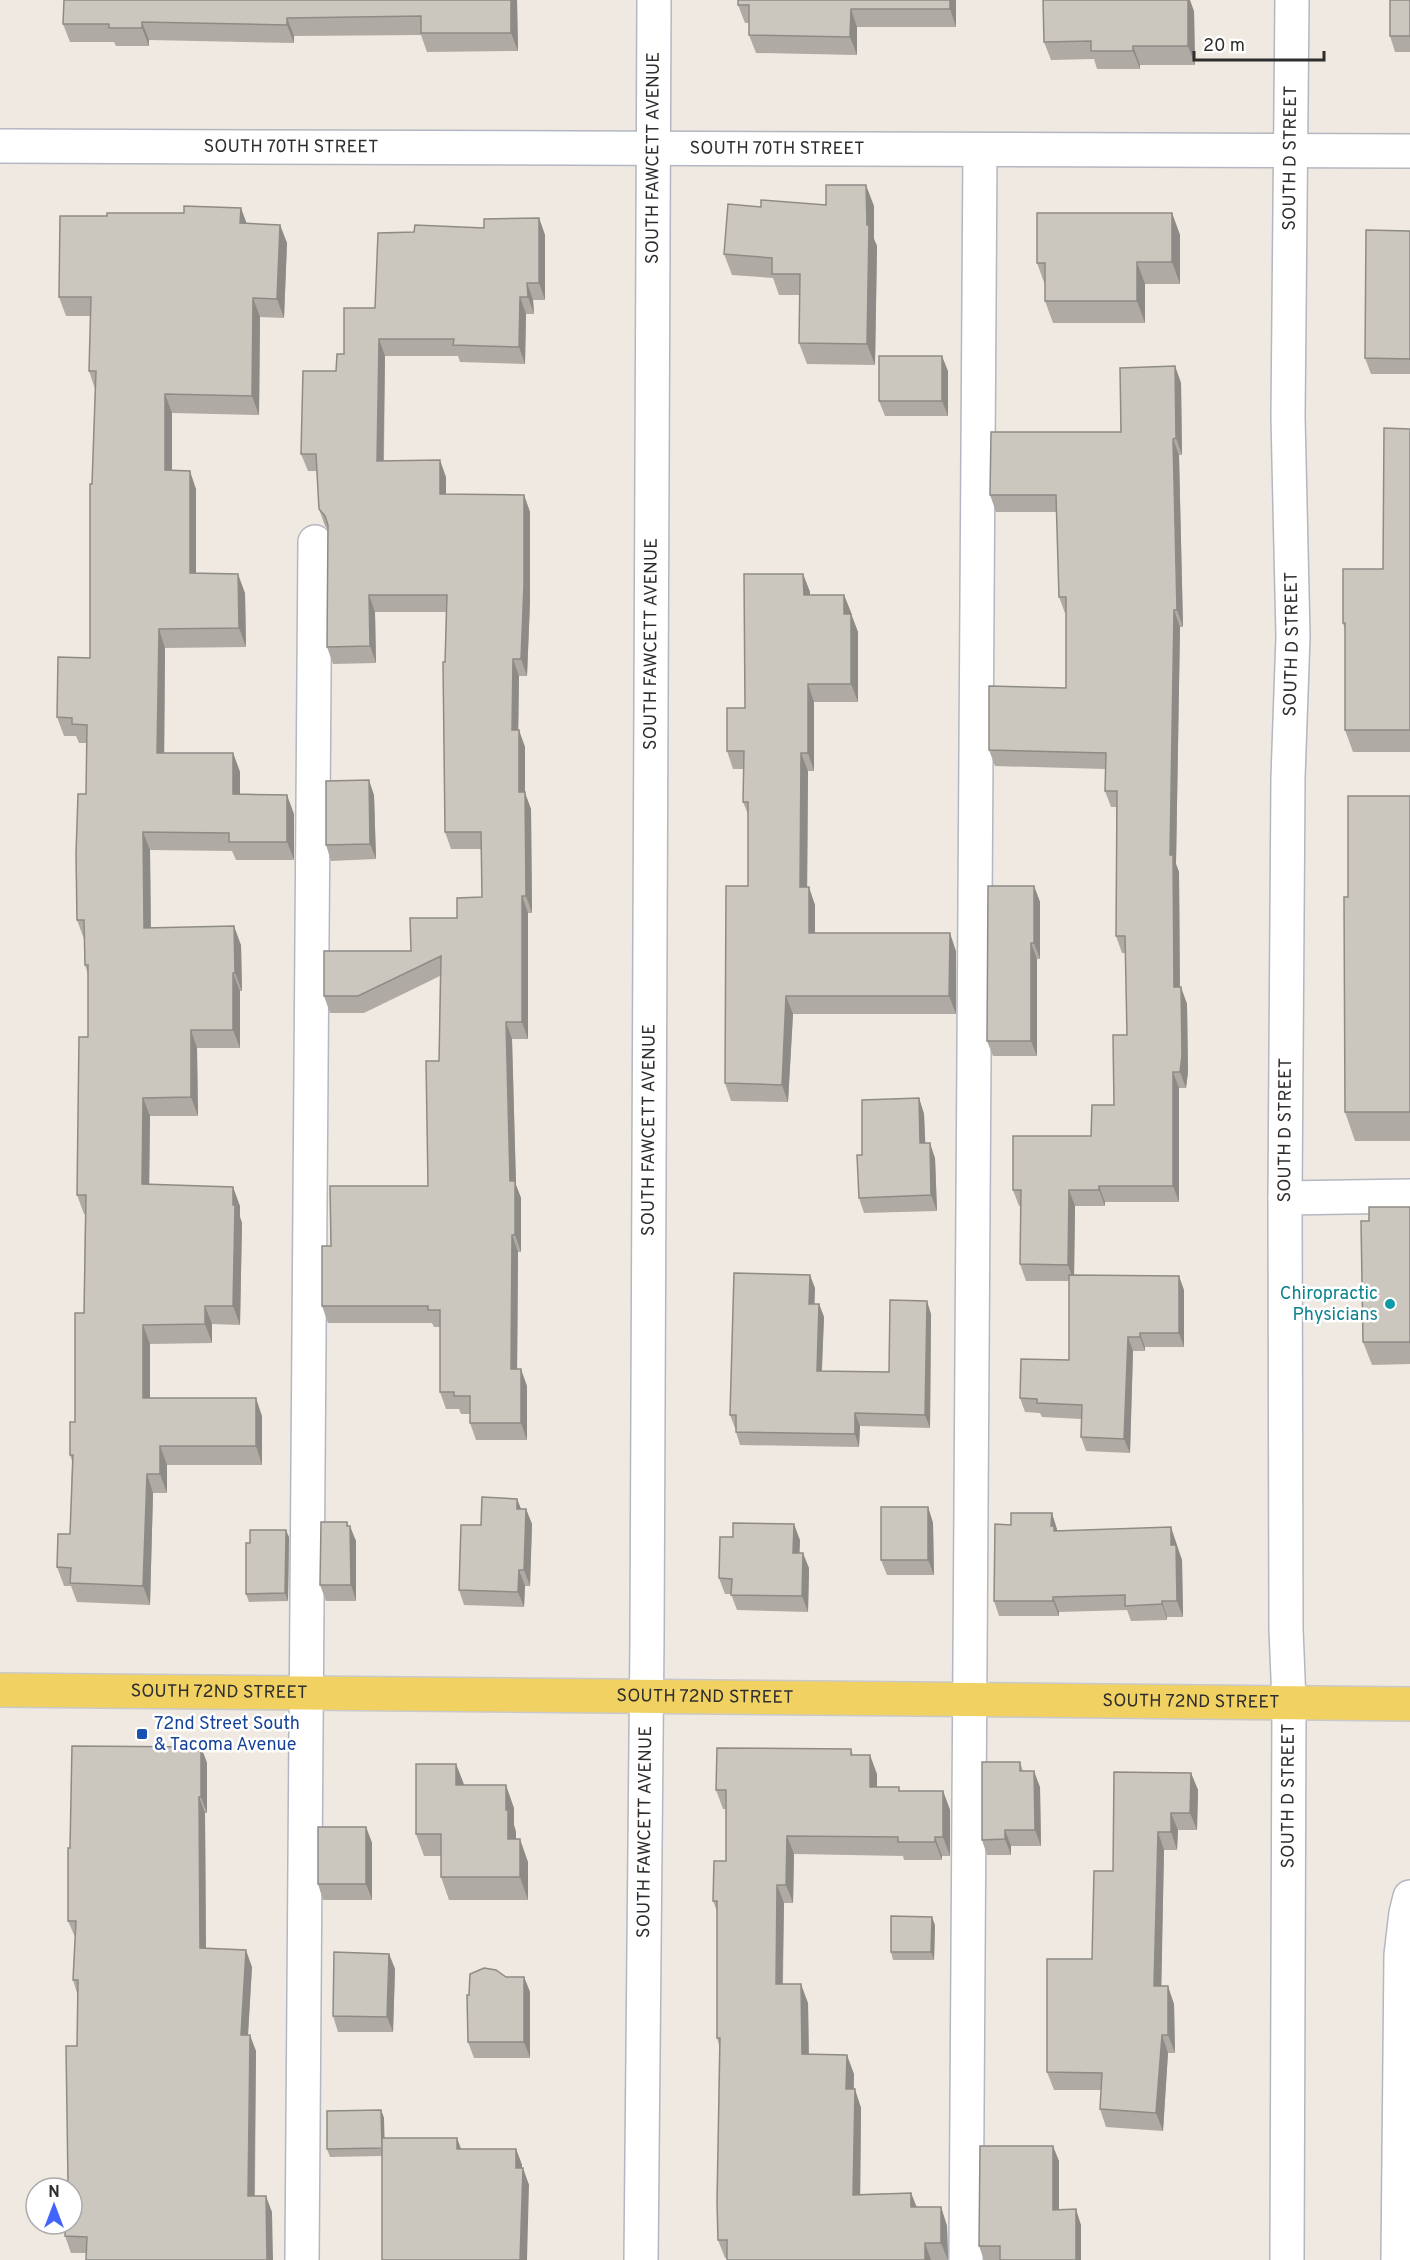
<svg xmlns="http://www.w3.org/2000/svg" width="1410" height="2260" viewBox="0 0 1410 2260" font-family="Overpass,sans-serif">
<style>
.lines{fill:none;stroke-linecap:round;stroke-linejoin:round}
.minor-casing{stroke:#b4b7c1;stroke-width:36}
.major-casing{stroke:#c9c9c9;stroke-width:36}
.minor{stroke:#fff;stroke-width:33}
.major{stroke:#f2d163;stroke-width:33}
.wall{fill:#afaba4}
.shaded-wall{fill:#8e8b86}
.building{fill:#cbc7bf;stroke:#8e8b86;stroke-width:1.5}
.culture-dot{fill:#0f9aa8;stroke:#fff;stroke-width:2}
.transit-dot{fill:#1a4fb4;stroke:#fff;stroke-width:2}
.labels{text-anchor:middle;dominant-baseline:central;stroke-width:5;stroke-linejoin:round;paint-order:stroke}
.street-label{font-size:18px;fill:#2e2e2e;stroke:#fff}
.culture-label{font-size:18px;fill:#0d838f;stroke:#fff;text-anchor:end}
.transit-label{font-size:18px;fill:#164399;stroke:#fff;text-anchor:start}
</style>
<rect width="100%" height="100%" fill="#efe9e1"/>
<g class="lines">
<g class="minor-casing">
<g id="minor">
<path id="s1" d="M0,146L1410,151"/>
<path d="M1285,1198L1410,1196"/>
<path d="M302,2260L315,542"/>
<path id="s2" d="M641,2260L647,1639L654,0"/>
<path d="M966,2260L980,150"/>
<path id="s3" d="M1287,2260L1289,1702L1286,1629L1285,1198L1288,778L1293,636L1288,417L1292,0"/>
<path d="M1398,2260L1401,1955L1406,1913L1410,1897"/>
</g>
</g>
<g class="major-casing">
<g id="major">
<path id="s4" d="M0,1690L1410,1704"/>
</g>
</g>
<use href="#minor" class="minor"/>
<use href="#major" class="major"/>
</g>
<path class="wall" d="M64,0H517L518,51L427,52L421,35L294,36V43L149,40V46H116L114,42H70L63,24Z
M956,0V27H857V55L756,53L749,35V23H745L738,5Z
M1410,0V52H1395L1390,36Z
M1194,11L1195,65H1140V69H1097L1094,59L1051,60L1044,42Z
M826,205L874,206V239L877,246L875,365L807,364L799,343L800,295H779L773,278L732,275L724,254L761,207Z
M1172,213L1180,235V284H1145V323H1053L1045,301V285L1037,263Z
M539,218L545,235V300H533L534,314H526L525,364L460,362L458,356H385L384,461L446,477V494L524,495L530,512V602L527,676H519L518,730L525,747V793L531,809L532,913H528V1039H512L516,1185L521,1198V1252H518L517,1369L527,1386V1440H476L470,1423V1414H461L459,1409H446L440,1392V1327H434L432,1323H328L322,1306L331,1246L428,1186L439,1061L440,976L364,1013H330L324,996L411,951L457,918L482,897L481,849H451L445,832V662L446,612H375L376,663L333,664L327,647L328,529L325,526L319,509L317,471H308L301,454L344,354L375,308L414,232L484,228Z
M246,224L280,225L287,243L284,318L260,317L259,415L172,413V470L196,489V573L245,593L246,647L165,648L164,753H233L240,772V794L294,814V860H236L232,851L150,850L151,927L241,945L242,991H240V1048H197L198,1116H150L149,1184L240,1206V1217L242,1223L240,1325L212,1324V1343L150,1344V1398L262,1416V1465H167V1493H153L150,1605L77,1602L71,1586H64L57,1567L70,1534L72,1461L70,1455L75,1422L84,1313L85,1214H84L77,1195L88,1037V974L85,965L84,939L77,920L86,794V743H79L76,736H64L57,717L90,658L92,484L95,389L89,371L91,316H66L59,297Z
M1410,231V374H1371L1365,358Z
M1175,366L1181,383L1182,455H1179L1183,627H1180L1176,864L1179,872L1180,987L1187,1004L1188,1072L1186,1088H1179V1202H1105V1206H1075L1074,1275L1184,1290V1347H1145V1351H1133L1130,1453L1086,1451L1081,1437V1419L1042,1417L1040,1413L1025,1412L1020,1398L1069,1360V1281H1026L1020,1264L1021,1206H1019L1013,1190L1091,1136L1114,1105L1127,1035L1126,953H1122L1116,936V807H1111L1105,791V769L995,766L989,750L1066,688V613H1065L1059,597L1057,512H996L990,495L1121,432Z
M948,371V416H885L879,401Z
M1410,429V752H1353L1345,730V630L1343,623L1383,569Z
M803,574L810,592V595H844L858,632V702H814V771H808L807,887L815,905V933L956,951V1014H793L788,1102L731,1101L725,1083L748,886V814L743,802L744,769H733L727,751L745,708Z
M374,795L376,859L331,861L326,845Z
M1410,796V1141H1355L1345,1112L1348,897Z
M1034,886L1040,902V959H1037V1056H993L987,1041Z
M919,1098L924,1114L925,1143L935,1158L937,1211L864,1213L859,1198L862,1155Z
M1410,1207V1364L1372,1365L1363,1342L1369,1221Z
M815,1288L814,1304H819L824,1317L822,1371L889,1372L931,1314L930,1428L860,1426L859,1447L740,1445L736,1432V1428H735L730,1415Z
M517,1499L521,1509H526L532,1524L530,1586H525L524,1607L464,1605L459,1590L481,1525Z
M928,1507L933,1523L934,1575H887L881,1560Z
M1011,1525L1057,1529V1530L1176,1543V1545L1182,1560L1183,1617H1167V1620L1131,1621L1127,1610L1059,1612V1616H999L994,1601Z
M348,1526L356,1541V1601H326L320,1585Z
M289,1537L288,1601L249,1602L246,1594L250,1543Z
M800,1540L799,1553L809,1568L808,1612L737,1610L731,1594H725L719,1578Z
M201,1747L207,1763V1813H205L206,1948L252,1967L248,2035L256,2051L255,2196L272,2212L87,2253H71L65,2236L77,2046V1993L73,1980L75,1937L68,1921L70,1848Z
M851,1749L853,1755L877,1774V1787L900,1791H943L950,1810V1856H942V1860H904L903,1856L794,1854L793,1903H784L783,1984L808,2003L809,2055L854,2074V2089L861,2108L860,2194L911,2193L917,2207H941L947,2226L948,2260H727V2258H725L718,2240L719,2045L717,2038V1911L713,1901L726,1861V1809H723L716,1790Z
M1020,1762L1023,1771L1040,1787L1041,1846H1011V1855H987L982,1840Z
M456,1764L464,1785L514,1808V1825L516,1832V1839L528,1862V1900H449L441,1877V1856H424L416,1834Z
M1191,1773L1198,1790L1197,1830H1178L1177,1850H1164L1161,1986L1174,2004L1175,2053H1168L1163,2131L1106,2127L1100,2109L1101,2090H1054L1047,2072L1092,1959L1113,1871Z
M366,1827L372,1843V1900H323L318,1884Z
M935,1925L934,1960H893L891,1952Z
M389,1954L395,1969L393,2032H338L333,2016Z
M506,1977H524L530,1992V2058H474L468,2042L469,1995Z
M381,2110L384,2118V2138L461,2149H516L522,2165V2168L529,2185L382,2156L330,2157L327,2149Z
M1059,2161V2210L1081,2225V2260H984L979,2246Z"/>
<path class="shaded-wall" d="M511,0H517L518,51L511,33Z
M950,0H956V27L950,9Z
M1185,0H1190L1194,11L1195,65L1188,46Z
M851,9L857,27V55L850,37Z
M287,18L294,36V43L287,25Z
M142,22L149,40V46L142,28Z
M1133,46L1140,65V69L1133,51Z
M866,185L874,206V239L877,246L875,365L867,344Z
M241,208L248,227L240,223Z
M1172,213L1180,235V284L1172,262Z
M539,218L545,235V300L539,283Z
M280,225L287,243L284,318L277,299Z
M1137,262L1145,284V323L1137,301Z
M527,283L533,300L534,314L528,297Z
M520,297L526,314L525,364L519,347Z
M253,298L260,317L259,415L252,396Z
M379,339L385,356L383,478L377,461Z
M942,356L948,371V416L942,401Z
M1175,366L1181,383L1182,455L1176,438Z
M165,394L172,413V488L165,470Z
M1173,439L1179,455L1183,627L1177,610Z
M440,460L446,477V511L440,494Z
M190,471L196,489V592L190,573Z
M524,495L530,512V602L527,676L521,659Z
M238,574L245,593L246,647L239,628Z
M803,574L810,592V612L804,595Z
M369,595L375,612L376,663L370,646Z
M844,595L851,612V632L844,614Z
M1174,610L1180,627L1176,864L1179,872L1180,1004L1174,987L1170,855Z
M851,614L858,632V702L851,684Z
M159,629L165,648L164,772L157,753Z
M513,659L519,676L518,747L512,730Z
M808,684L814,702V771L808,753Z
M519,730L525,747V793L531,809L532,913L526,896L519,792Z
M233,753L240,772V813L233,794Z
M801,753L808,771L807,905L800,887Z
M369,780L374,795L376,859L370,844Z
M287,795L294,814V860L287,842Z
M143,832L150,850L151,946L144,928Z
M1034,886L1040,902V959L1034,943Z
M809,887L815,905V951L809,933Z
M522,896L528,913V1039L522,1022Z
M234,926L241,945L242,991L235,973Z
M950,933L956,951V1014L949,996Z
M1031,943L1037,959V1056L1031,1041Z
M233,973L240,991V1048L233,1030Z
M1181,987L1187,1004L1188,1072L1186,1088L1180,1072Z
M786,996L793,1014L788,1102L782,1085Z
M506,1022L512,1039L516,1185L521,1198V1252L515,1235L510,1181Z
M191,1030L197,1048L198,1116L191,1097Z
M1173,1072L1179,1088V1202L1173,1186Z
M143,1098L150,1116L149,1203L142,1184Z
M919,1098L924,1114L926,1158L920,1143Z
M930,1143L935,1158L937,1211L931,1195Z
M1099,1186L1105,1202V1206L1099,1190Z
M233,1187L240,1206V1217L242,1223L240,1325L233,1306Z
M1069,1190L1075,1206L1074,1282L1068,1265Z
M512,1235L518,1252L517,1386L511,1369Z
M810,1275L815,1288L814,1317L809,1304Z
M1179,1276L1184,1290V1347L1179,1333Z
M927,1301L931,1314L930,1428L925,1415Z
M819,1304L824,1317L821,1384L817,1371Z
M205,1306L212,1324V1343L205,1324Z
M143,1325L150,1344V1416L143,1398Z
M1140,1333L1145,1347V1351L1140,1337Z
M1128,1337L1133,1351L1130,1453L1124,1439Z
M521,1369L527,1386V1440L521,1423Z
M256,1398L262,1416V1465L256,1446Z
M855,1413L860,1426L859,1447L855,1434Z
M160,1446L167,1465V1493L160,1474Z
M147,1474L153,1493L150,1605L143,1586Z
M517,1499L523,1514L517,1509Z
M928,1507L933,1523L934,1575L928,1560Z
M526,1509L532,1524L530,1586L524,1570Z
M1052,1513L1057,1529V1534L1051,1526Z
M347,1522L350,1532V1526L356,1541V1601L351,1585Z
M794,1524L800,1540L799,1568L793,1553Z
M1171,1527L1182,1560L1183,1617L1177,1601L1171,1545Z
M286,1530L289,1537L288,1601L285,1593Z
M803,1553L809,1568L808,1612L802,1596Z
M519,1570L525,1586L524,1607L518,1592Z
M1053,1597L1059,1612V1616L1053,1601Z
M1162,1601L1167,1617V1620L1162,1604Z
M201,1747L207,1763V1813L201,1797Z
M870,1755L877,1774V1806L870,1787Z
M456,1764L465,1787L456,1785Z
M1034,1771L1040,1787L1041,1846L1035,1830Z
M1191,1773L1198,1790L1197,1830L1190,1813Z
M506,1785L514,1808V1825L516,1832V1862L508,1839L506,1810Z
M943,1791L950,1810V1856L943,1837Z
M199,1797L205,1813L206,1964L200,1948Z
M1171,1813L1178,1830L1177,1850L1171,1832Z
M366,1827L372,1843V1900L366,1884Z
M1005,1830L1011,1846V1855L1005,1839Z
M1158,1832L1164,1850L1161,2004L1154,1986Z
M787,1836L794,1854L793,1903L786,1885Z
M935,1837L942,1856V1860L935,1842Z
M520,1839L528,1862V1900L520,1877Z
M777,1885L784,1903L782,2003L776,1984Z
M932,1917L935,1925L934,1960L931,1952Z
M246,1950L252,1967L247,2051L241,2035Z
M389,1954L395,1969L393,2032L387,2017Z
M524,1977L530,1992V2058L524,2042Z
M801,1984L808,2003L809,2073L802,2054Z
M1168,1986L1174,2004L1175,2053L1168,2035Z
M250,2035L256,2051L254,2213L248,2196Z
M1162,2035L1168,2053L1163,2131L1156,2113Z
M847,2055L854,2074L853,2108L846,2089Z
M855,2089L861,2108L860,2213L853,2195Z
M381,2110L384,2118L385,2156L382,2148Z
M457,2138L463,2154L457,2149Z
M1053,2146L1059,2161V2225L1053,2210Z
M516,2149L522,2165V2185L516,2168Z
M523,2168L529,2185L527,2260H520Z
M911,2193L918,2212L911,2207Z
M266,2196L272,2212L273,2260H267Z
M941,2207L947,2226L948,2260L941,2243Z
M1076,2209L1081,2225V2260H1076Z
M925,2243L931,2260H925Z"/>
<path class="building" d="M64,0H511V33H421V16L287,18V25L142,22V28H109V24H63Z
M738,0H950V9H851L850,37L749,35V5H738Z
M1043,0H1188V46H1133V51H1091V41L1044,42Z
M1390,0H1410V36H1390Z
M826,185H866L867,225H869L867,344L799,343L800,274H772V258L724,254L728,204L761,207V200L826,205Z
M184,206L241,208L240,223L280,225L277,299L253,298L252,396L165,394V470L190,471V573L238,574L239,628L159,629L157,753H233V794L287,795V842H229V833L143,832L144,928L234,926L235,973H233V1030H191V1097L143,1098L142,1184L233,1187V1205H235L233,1306H205V1324L143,1325V1398H256V1446H160V1474H147L143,1586L70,1583L71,1568L57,1567L58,1534H70L73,1455H70V1422H75V1313H84L86,1195H77L79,1037H88V965H85L84,920H77L76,854L78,794H86L87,725L72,724V718L57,717L58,657L90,658V484H92L96,371H89L91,297H59L60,216H107V213H184Z
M1037,213H1172V262H1137V301H1045V263H1037Z
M539,218V283H527L528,297H520L519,347L453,345L454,339H379L377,461L440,460V494L524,495V585L521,659H513L512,730H519V792H525L526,896H522V1022H506L510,1181H515V1235H512L511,1369H521V1423H470V1396H454V1392H440V1310H428V1306H322V1246H331L330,1186H428L426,1061H439L441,956L358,996H324V951H411L410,918H457V898L482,897L481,832H445L443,662H445L447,595H369L370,646L327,647L328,525L325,516L319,509L316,454H301L303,371H336L337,354H344V308H375L378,233L414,232L415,225L484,228V219Z
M1366,230L1410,231V359L1365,358Z
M879,356H942V401H879Z
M1175,366L1176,438L1173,439L1177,610H1174L1170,855H1173L1174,987H1181L1182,1055L1180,1072H1173V1186H1099V1190H1069L1068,1265L1020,1264L1021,1190H1013V1136H1091L1092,1105H1114L1113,1035H1127L1125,936H1116L1117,791H1105L1106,753L989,750V686L1066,688V597H1059L1056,495H990L991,432H1121L1120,368Z
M1384,428L1410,429V730H1345V623H1343V569H1383Z
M744,574H803L804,595H844V614H851V684H808V753H801L800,887H809V933H950L949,996H786L782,1085L725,1083L726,886H748V802H743L744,751H727V708H745Z
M369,780L370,844L326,845V781Z
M1348,796H1410V1112H1345L1344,897H1348Z
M988,886H1034V943H1031V1041H987Z
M919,1098L920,1143H930L931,1195L859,1198L857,1155H862V1100Z
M1369,1207H1410V1342H1363L1361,1221H1369Z
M734,1273L810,1275L809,1304H819L817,1371L889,1372L890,1300L927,1301L925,1415L855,1413V1434L736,1432V1415H730Z
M1069,1275L1179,1276V1333H1140V1337H1128L1124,1439L1081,1437L1082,1405L1037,1403V1399L1020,1398L1021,1359L1069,1360Z
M482,1497L517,1499V1509H526L524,1570H519L518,1592L459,1590L461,1525H481Z
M881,1507H928V1560H881Z
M1011,1513H1052L1051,1526H1054V1531L1171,1527V1545H1176L1177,1601H1162V1604L1125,1606V1595L1053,1597V1601H994L995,1524L1011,1525Z
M321,1522H347V1526H350L351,1585H320Z
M733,1523L794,1524L793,1553H803L802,1596L731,1595L732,1579L719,1578L720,1537H733Z
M250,1530H286L285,1593L246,1594V1543H250Z
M72,1746L201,1747V1797H199L200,1948L246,1950L241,2035H250L248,2196H266L267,2260H86L87,2237L65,2236V2224H72V2188H66V2182H68L66,2046H77L78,1980H73L76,1921H68V1848H70Z
M717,1748L851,1749V1755H870V1787H899V1791H943V1837H935V1842H898V1837L787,1836L786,1885H777L776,1984H801L802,2054L847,2055L846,2089H855L853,2195L911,2193V2207H941V2243H925V2260H727V2240H718L717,2202L720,2038H717V1901H713L714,1861H726V1790H716Z
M982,1762H1020V1771H1034L1035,1830H1005V1839L982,1840Z
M416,1764H456V1785H506V1810H508V1839H520V1877H441V1834H416Z
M1114,1772L1191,1773L1190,1813H1171V1832H1158L1154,1986H1168V2035H1162L1156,2113L1100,2109L1102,2073L1047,2072V1959H1092L1094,1871H1113Z
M318,1827H366V1884H318Z
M891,1916L932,1917L931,1952H891Z
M334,1952L389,1954L387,2017L333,2016Z
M484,1968L496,1970L506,1977H524V2042H468L467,1995H469L470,1974Z
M381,2110L382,2148L327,2149V2111Z
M382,2138H457V2149H516V2168H523L520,2260H382Z
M980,2146H1053V2210L1076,2209V2260H1000V2246H979Z"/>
<circle class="culture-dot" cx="1390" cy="1304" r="6"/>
<rect class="transit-dot" x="136" y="1728" width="12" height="12" rx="3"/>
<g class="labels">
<g class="street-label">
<text stroke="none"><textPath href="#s1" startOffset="291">SOUTH 70TH STREET</textPath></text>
<text stroke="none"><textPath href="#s1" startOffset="777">SOUTH 70TH STREET</textPath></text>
<text stroke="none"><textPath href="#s2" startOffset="2102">SOUTH FAWCETT AVENUE</textPath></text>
<text stroke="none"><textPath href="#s3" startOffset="2102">SOUTH D STREET</textPath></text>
<text stroke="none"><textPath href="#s2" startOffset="1616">SOUTH FAWCETT AVENUE</textPath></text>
<text stroke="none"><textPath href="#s3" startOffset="1616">SOUTH D STREET</textPath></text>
<text stroke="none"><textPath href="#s2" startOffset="1130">SOUTH FAWCETT AVENUE</textPath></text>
<text stroke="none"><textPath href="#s3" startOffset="1130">SOUTH D STREET</textPath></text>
<text stroke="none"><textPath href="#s4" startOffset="219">SOUTH 72ND STREET</textPath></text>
<text stroke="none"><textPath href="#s4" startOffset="705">SOUTH 72ND STREET</textPath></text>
<text stroke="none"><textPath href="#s4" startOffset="1191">SOUTH 72ND STREET</textPath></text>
<text stroke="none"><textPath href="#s3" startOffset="464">SOUTH D STREET</textPath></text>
<text stroke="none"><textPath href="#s2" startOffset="428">SOUTH FAWCETT AVENUE</textPath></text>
</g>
<g class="culture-label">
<text x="1378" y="1294">Chiropractic<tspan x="1378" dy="21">Physicians</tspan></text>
</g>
<g class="transit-label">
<text x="154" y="1724">72nd Street South<tspan x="154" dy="21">&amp; Tacoma Avenue</tspan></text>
</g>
</g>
<g transform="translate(54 2206)"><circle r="28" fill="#ffffff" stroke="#ababab" stroke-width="1.5"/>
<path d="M0-4.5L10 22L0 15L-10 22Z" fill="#4264fb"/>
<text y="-9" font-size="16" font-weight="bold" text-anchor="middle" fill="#2e2e2e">N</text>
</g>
<path d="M1194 51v9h130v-9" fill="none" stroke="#2e2e2e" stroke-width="3"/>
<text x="1203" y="51" font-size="18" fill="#2e2e2e" stroke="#ffffff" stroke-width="4.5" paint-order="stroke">20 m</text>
</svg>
